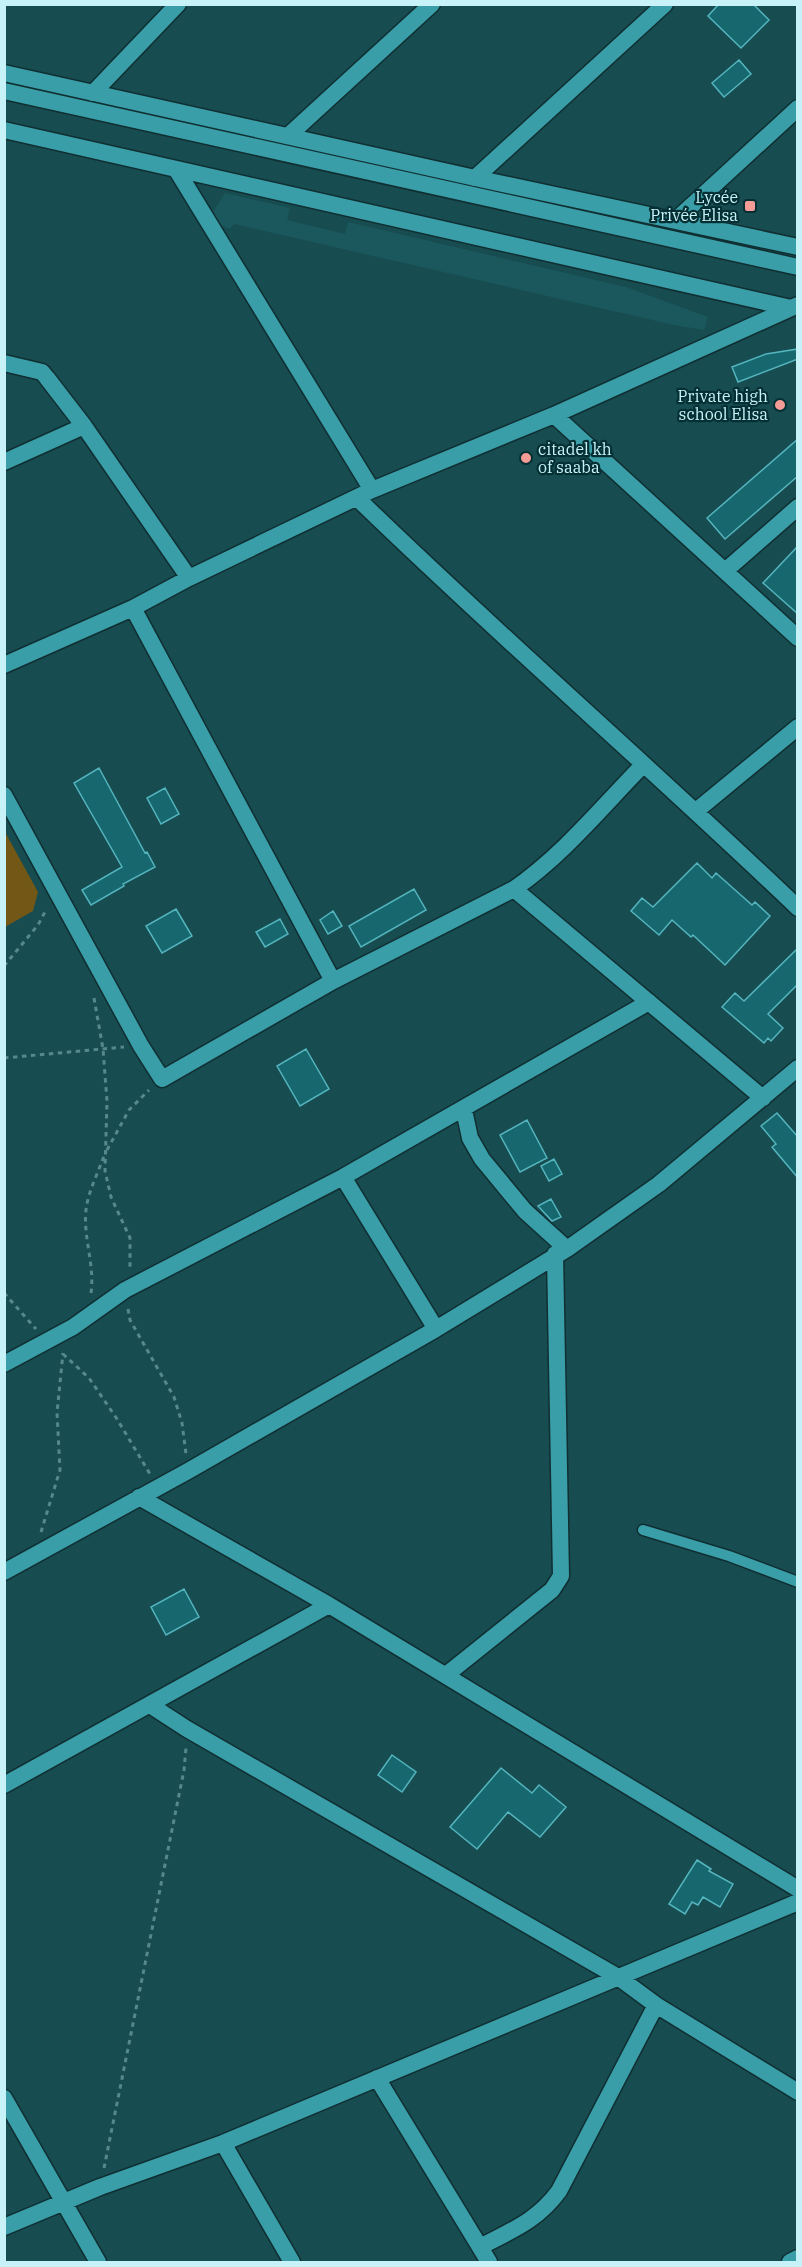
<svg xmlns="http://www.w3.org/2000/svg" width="802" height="2267" viewBox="0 0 802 2267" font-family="'IBM Plex Serif',serif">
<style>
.built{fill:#1b585d}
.green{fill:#735716}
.building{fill:#17676e;stroke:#54b5be;stroke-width:1.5}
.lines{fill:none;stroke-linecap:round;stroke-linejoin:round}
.service-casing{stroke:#102f32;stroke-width:13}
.minor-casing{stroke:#102f32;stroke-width:19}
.tertiary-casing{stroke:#102f32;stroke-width:19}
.path{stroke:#56888d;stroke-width:3;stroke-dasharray:4.5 4.5;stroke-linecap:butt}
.service{stroke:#399ea7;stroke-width:10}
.minor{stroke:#399ea7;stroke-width:16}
.tertiary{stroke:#399ea7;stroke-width:16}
.poi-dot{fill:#f59c96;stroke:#043034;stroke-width:2}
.labels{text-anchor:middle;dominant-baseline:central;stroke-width:4.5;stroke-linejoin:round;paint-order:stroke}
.poi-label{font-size:16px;fill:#c7f3f8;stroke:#043034;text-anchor:end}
</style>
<rect width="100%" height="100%" fill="#174c51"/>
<path class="built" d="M225,193L290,208L287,220L345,234L348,222L626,287L708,317L704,330L674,325L234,224L230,229L208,220Z"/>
<path class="green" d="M5,832L38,892L33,911L5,927Z"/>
<path class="building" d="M719,4H753L769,20L741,48L708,16Z
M739,60L751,74L724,97L712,83Z
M798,349V359L738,382L732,367L766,354Z
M798,439V476L725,539L707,518Z
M798,546V614L763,583Z
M99,768L145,853L147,852L155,867L123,884L124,886L91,905L82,890L122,867L74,783Z
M165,788L179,814L161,824L147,798Z
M697,863L712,878L716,873L752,905L755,902L770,916L725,965L693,935L691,937L672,920L659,935L631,911L642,898L653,907Z
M414,889L426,910L361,947L349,926Z
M176,909L192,936L162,953L146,926Z
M333,911L342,926L328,934L320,920Z
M280,919L288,934L265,947L256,932Z
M798,948V984L768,1014L783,1028L771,1041L768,1038L764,1043L722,1007L735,993L744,1001Z
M306,1049L329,1089L300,1106L277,1066Z
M777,1113L798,1137V1178L772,1147L776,1144L761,1126Z
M527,1120L547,1158L520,1172L500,1135Z
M554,1159L562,1174L549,1181L541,1166Z
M551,1199L561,1217L552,1221L538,1206Z
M184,1589L199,1617L166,1635L151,1607Z
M392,1755L416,1772L402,1792L378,1775Z
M501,1768L532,1793L539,1785L566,1807L540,1837L508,1812L477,1849L450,1827Z
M697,1860L711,1869L709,1871L733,1884L720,1907L703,1897L698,1905L692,1902L685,1914L669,1904Z"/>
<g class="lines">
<g class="service-casing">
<path id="service" d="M643,1530L729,1556L798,1582"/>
</g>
<g class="minor-casing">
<path id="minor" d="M93,93L178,4
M4,130L791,308
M288,136L432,4
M176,169L372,490
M475,178L665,4
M676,220L798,108
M4,363L42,372L47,378L84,426L189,578
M554,415L798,638
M4,462L84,426
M357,498C501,638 653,769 798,908
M725,571L798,507
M133,608L333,981
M4,665L133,608L189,578L372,490L554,415L798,305
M4,795L141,1046L162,1079L333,981L514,889C563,855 601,808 643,765
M696,811L798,727
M514,889L763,1098
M464,1110L470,1138L482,1159L525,1211L567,1249
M343,1177L436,1329
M4,1364L73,1327L125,1290L343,1177L649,1002
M139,1497L329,1605L798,1889
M4,1572L188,1471L436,1329L567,1249L659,1184L798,1068
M446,1675L552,1590L561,1576L555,1254
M150,1705L187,1729L618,1977L656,2005L798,2092
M4,1785L329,1605
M377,2078L489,2262
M4,2098L98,2262
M223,2143L292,2262
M4,2227L100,2187L223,2143L798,1902
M480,2247C512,2230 537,2221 559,2191L656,2005
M790,2262L798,2258"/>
</g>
<g class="tertiary-casing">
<path id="tertiary" d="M4,73L475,178L798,247
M4,91L798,267"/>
</g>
<path class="path" d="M4,966L38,925L46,910
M94,998L103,1049L107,1101L105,1171L111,1197L130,1238V1268
M4,1058L124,1047
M107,1150L129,1110L149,1090
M4,1293L36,1329
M91,1293C95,1265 83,1238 86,1210C88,1192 98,1173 104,1156
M128,1309L130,1320L174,1397L182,1423L186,1454
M63,1354L89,1378L117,1419L150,1474
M41,1532L60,1470L57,1413L63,1353
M104,2168L184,1770L186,1748"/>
<use href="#service" class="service"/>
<use href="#minor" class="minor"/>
<use href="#tertiary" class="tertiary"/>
</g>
<g class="poi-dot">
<rect x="744" y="200" width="12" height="12" rx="3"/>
<circle cx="780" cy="405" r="6"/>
<circle cx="526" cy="458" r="6"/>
</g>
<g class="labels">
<g class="poi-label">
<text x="738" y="197">Lycée<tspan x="738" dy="18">Privée Elisa</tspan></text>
<text x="768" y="396">Private high<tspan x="768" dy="18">school Elisa</tspan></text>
<text x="538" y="449" text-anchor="start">citadel kh<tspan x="538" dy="18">of saaba</tspan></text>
</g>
</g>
<rect width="802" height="2267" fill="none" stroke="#c7f3f8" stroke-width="12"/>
</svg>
